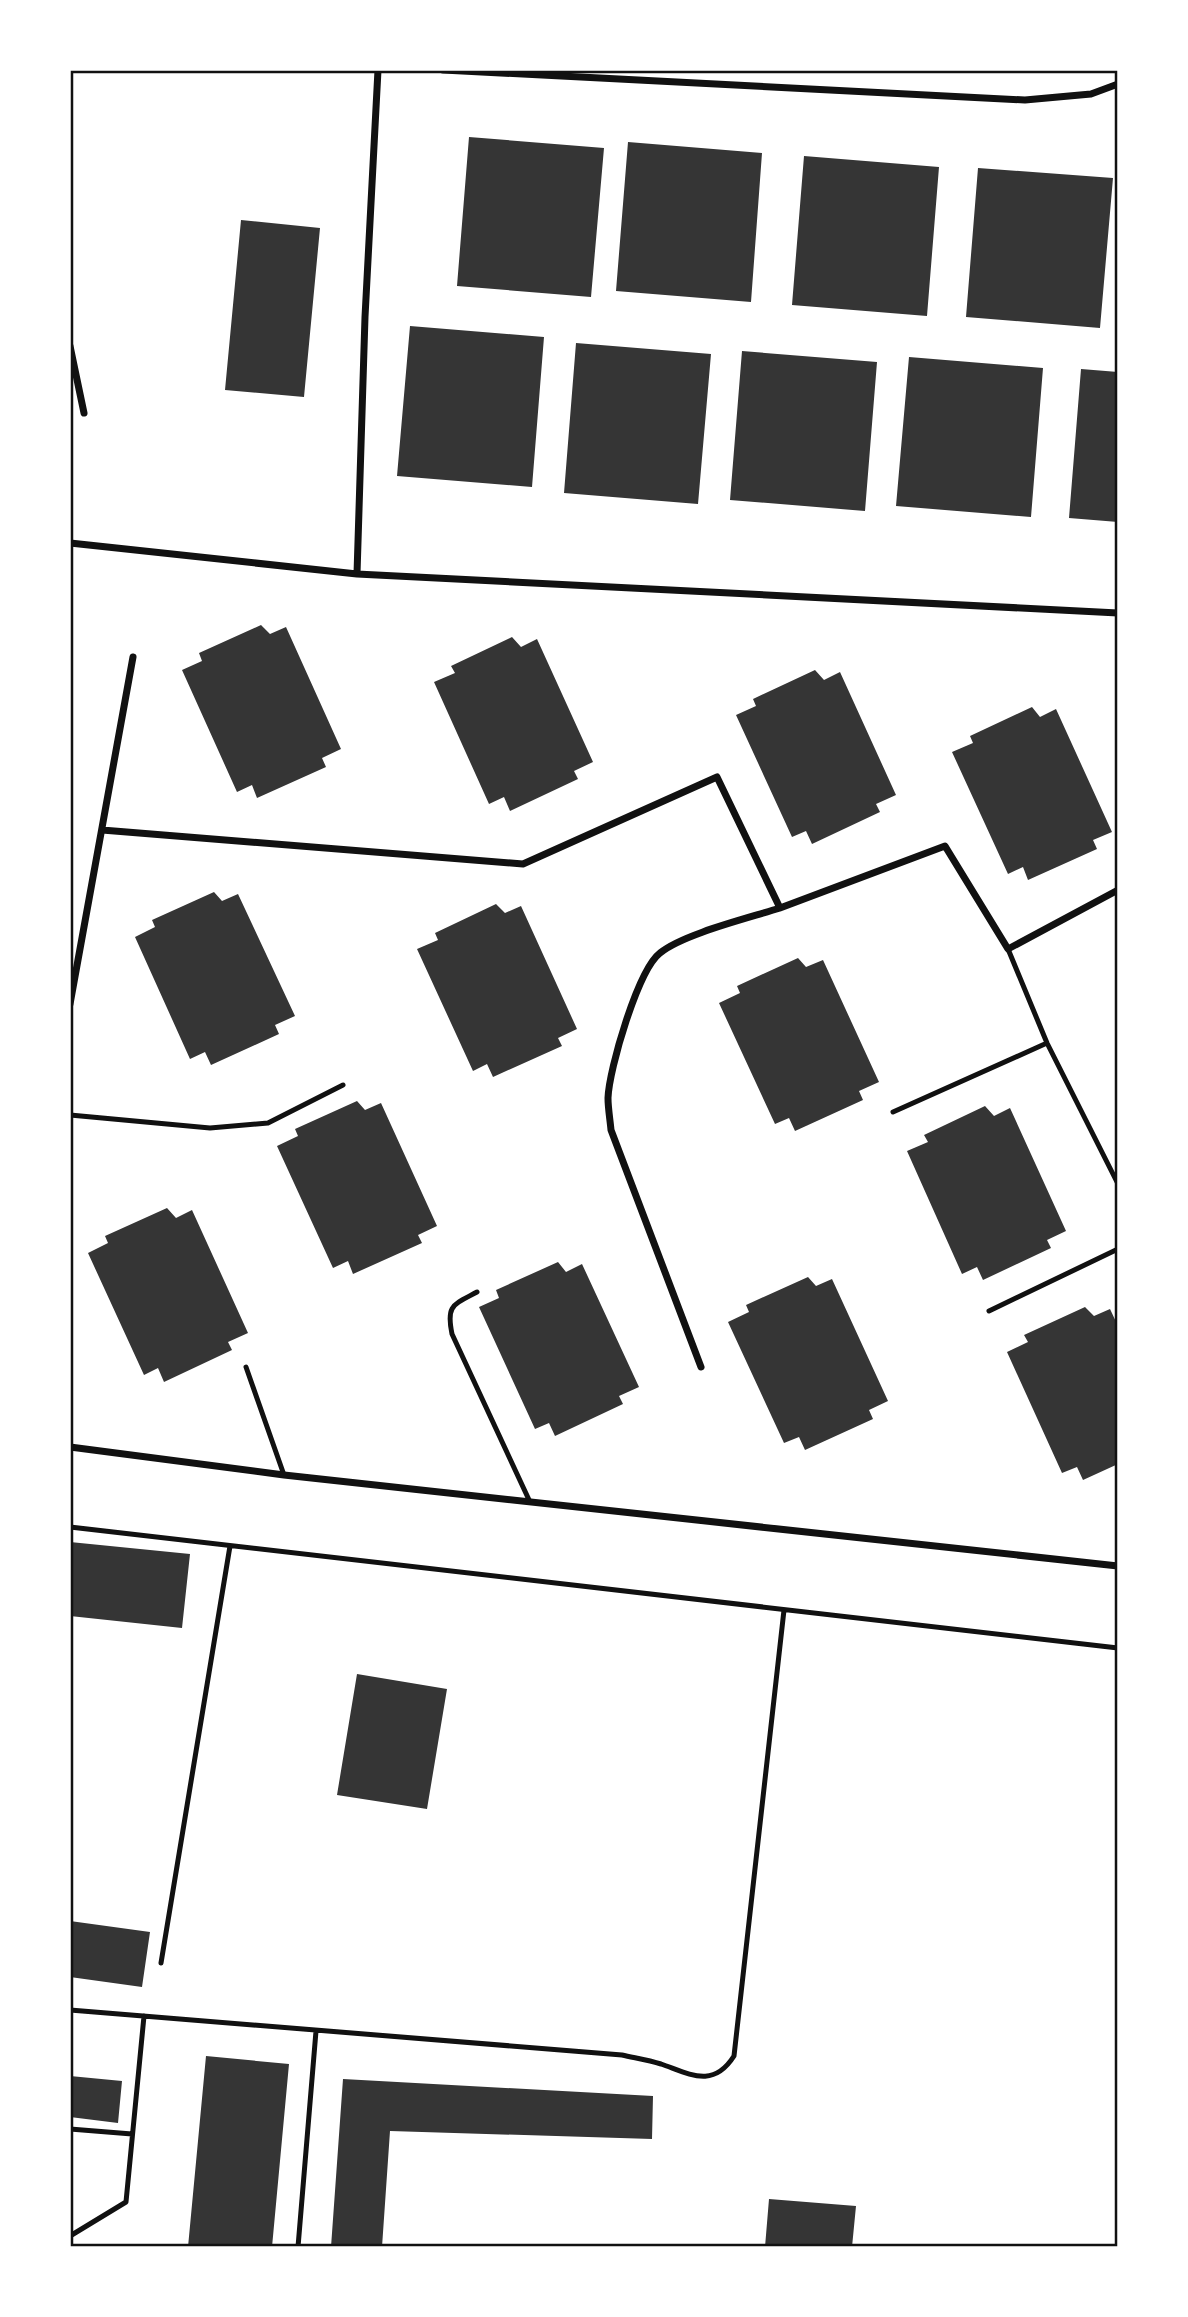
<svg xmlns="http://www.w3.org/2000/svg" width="1188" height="2317" viewBox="0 0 1188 2317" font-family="'Varela Round',sans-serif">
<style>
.building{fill:#353535}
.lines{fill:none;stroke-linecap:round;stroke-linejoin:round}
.service{stroke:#111;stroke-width:5}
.minor{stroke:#111;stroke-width:7}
.neatline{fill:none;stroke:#111;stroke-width:2.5}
</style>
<rect width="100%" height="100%" fill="#fff"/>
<path class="building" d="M469,137L604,148L591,297L457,286Z
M628,142L762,153L751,302L616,291Z
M804,156L939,167L927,316L792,305Z
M978,168L1113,178L1100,328L966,317Z
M241,220L320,228L304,397L225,390Z
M410,326L544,337L532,487L397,476Z
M576,343L711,354L698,504L564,493Z
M742,351L877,362L865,511L730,500Z
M909,357L1043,368L1031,517L896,506Z
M1081,369L1118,372V522L1069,518Z
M261,625L270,634L286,627L341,749L322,758L326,767L257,798L252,785L237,792L182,670L202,661L199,653Z
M512,637L521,647L537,639L593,762L574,771L578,779L510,811L504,797L489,804L434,682L455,673L451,666Z
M815,670L824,680L840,672L896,795L876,804L880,812L812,844L806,831L792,837L736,715L756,706L753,699Z
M1032,707L1040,717L1056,709L1112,832L1093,840L1097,849L1028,880L1023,867L1008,874L952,752L973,743L970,736Z
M214,892L222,901L238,894L295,1016L275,1025L279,1034L211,1065L205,1052L190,1059L135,937L155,927L152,920Z
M496,904L505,913L521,906L577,1029L558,1038L562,1046L493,1077L487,1064L473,1071L417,949L438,940L435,933Z
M798,958L806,967L823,960L879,1082L859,1091L863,1100L795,1131L789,1118L775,1124L719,1003L740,993L737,986Z
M357,1101L365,1110L381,1103L437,1226L418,1235L422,1243L353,1274L348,1261L333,1268L277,1146L298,1136L295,1129Z
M985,1106L994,1116L1010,1108L1066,1231L1047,1240L1051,1248L983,1280L977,1267L962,1274L907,1151L928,1142L924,1135Z
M167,1208L176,1218L192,1210L248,1333L228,1342L232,1350L164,1382L158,1368L144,1375L88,1253L108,1243L105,1236Z
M558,1262L566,1272L582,1264L639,1387L619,1396L623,1404L555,1436L549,1423L535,1429L479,1307L499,1298L496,1290Z
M808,1277L816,1286L832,1279L888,1401L869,1410L873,1419L805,1450L799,1437L784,1443L728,1322L749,1312L746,1305Z
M1085,1307L1094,1316L1110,1309L1118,1326V1464L1083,1480L1077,1467L1062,1473L1007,1352L1028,1342L1024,1335Z
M70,1542L190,1554L182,1628L70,1616Z
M357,1674L447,1689L427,1809L337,1795Z
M70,1921L150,1932L142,1987L70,1977Z
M206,2056L289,2064L272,2247H188Z
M70,2076L122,2081L118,2123L70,2117Z
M343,2079L653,2096L652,2139L390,2131L382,2247H331Z
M769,2199L856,2206L852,2247H765Z"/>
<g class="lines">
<path class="service" d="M1008,949L1047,1043L1118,1184
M893,1112L1047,1043
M70,1115L210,1128L268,1123L343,1085
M477,1292C453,1305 446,1305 452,1334L530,1502
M989,1311L1118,1249
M246,1367L284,1475
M70,1527L1118,1648
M161,1963L230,1546
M70,2010L622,2055C635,2058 648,2060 661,2064C690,2074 713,2089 734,2056L784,1610
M70,2129L132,2134
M70,2236L126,2202L144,2016
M298,2247L316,2031"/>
<path class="minor" d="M443,70L1025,100L1091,94L1118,84
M70,346L84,413
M70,543L357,574L1118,613
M357,574L365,317L378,70
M102,830L523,864L717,777L780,908L945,846L1008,949L1118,890
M70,1004L133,657
M701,1367L611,1130C610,1119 608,1108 608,1098C609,1069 638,970 660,953C683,934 749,918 780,908
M70,1447L284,1475L1118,1566"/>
</g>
<rect width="1188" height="2317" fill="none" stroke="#ffffff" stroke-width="144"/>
<rect x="72" y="72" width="1044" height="2173" class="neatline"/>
</svg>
